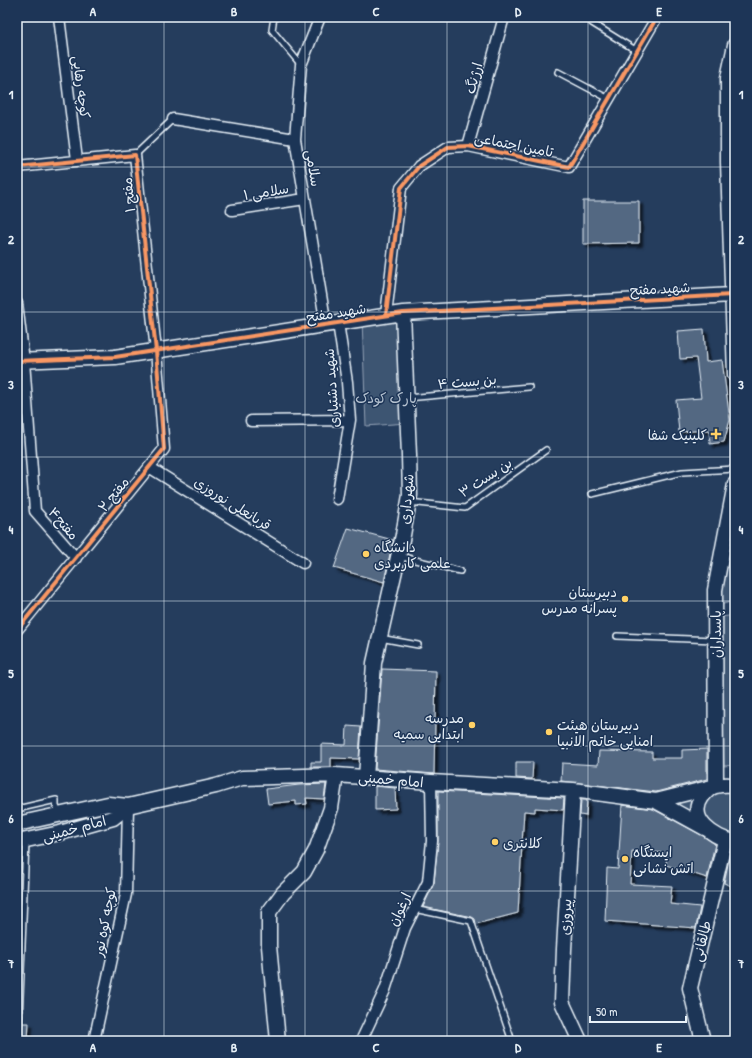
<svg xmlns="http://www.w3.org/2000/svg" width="752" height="1058" viewBox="0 0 752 1058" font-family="'Patrick Hand','Playpen Sans Arabic',sans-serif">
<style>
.green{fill:#3e5472;stroke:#93a2b5}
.building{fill:#536782;stroke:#e8f1f8;filter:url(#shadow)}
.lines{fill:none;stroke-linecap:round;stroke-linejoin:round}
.lane-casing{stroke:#e8f1f8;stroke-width:8}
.street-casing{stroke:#e8f1f8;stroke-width:13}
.secondary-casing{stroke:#e8f1f8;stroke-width:17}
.lane{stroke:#1d3557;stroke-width:5}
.street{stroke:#1d3557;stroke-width:10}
.secondary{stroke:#1d3557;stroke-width:14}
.cycleway-casing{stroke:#1d3557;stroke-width:6}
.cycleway{stroke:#f99763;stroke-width:4}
.grid{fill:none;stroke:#e8f1f8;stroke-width:1;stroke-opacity:0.55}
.poi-dot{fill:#ffd166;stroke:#1d3557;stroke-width:1.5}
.labels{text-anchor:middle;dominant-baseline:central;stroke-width:3;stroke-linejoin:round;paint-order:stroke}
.street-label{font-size:14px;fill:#e8f1f8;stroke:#1d3557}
.park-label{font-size:14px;fill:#b5c2d0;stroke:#1d3557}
.poi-label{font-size:14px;fill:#e8f1f8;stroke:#1d3557;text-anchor:start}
.neatline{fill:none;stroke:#e8f1f8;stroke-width:1.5}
.grid-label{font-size:13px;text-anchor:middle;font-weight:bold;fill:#e8f1f8}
</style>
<defs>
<filter id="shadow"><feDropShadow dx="3.5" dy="3.5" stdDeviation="1" flood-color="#0009"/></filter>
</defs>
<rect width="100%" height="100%" fill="#253d5d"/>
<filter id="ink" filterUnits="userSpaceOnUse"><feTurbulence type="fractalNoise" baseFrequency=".025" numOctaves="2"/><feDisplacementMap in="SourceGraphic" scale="8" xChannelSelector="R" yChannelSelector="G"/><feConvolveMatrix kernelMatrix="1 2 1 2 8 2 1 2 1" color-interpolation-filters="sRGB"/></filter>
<g filter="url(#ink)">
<path class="green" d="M403,313L407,423L366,426L362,319Z
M735,558V601L715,606L726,560Z
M735,615V765L724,766L723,643L715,618Z
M735,785V842L657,801Z"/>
<path class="building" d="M583,201H639V243L583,244Z
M704,329L706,362L722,360L730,420L724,442L710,444L709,430L679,432L676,400L701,398L696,358L680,359L678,331Z
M348,528L393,540L384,582L334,568Z
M382,669L436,671L434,774L375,769Z
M347,726L361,727L359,759L331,758V767H311V762H321V744L346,745Z
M707,749V779L656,792L561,781L562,763L598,765L599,751L652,752V758H682V750Z
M516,762H533L532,779L516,778Z
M326,784L324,799L306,798L307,804L296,805V801L268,804L266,789L299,785Z
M375,786L395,788L396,809L375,810Z
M438,791L564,798L563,810L535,808V812L524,811L518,913L476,924L475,919L472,917L423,907L434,883L438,841Z
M581,800H587L586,816L580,815Z
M622,805L653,809L703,836L715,844L707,878L666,865L667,853L632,851L630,884L672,886L670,904L700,907L696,928L605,921L607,868L618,869Z
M731,850H735V888L724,883Z
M23,1023H29L28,1041H17V1026L20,1027Z"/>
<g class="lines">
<g class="lane-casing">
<path id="lane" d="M274,17L272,30L301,65
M592,23L637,51
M558,72L609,99
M135,155L173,119
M407,398L529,387
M592,494L682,472L735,469
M409,502L465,508L546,450
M399,556L460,571
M617,636L714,640
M380,638L418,645
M17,809L56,800V806L59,813
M414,909L471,921L512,1041
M19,1023L26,842"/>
</g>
<g class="street-casing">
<path id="street" d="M59,17L77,160
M320,17L301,65L295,139L326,325
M173,119L295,139
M468,146L504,17
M17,167L135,155L156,351L164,449L17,630
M232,210L305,199
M17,303L24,361L35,511L76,558
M386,315L401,188L419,166L448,147L468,146L569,167L657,17
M251,421L350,420
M149,467L303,563
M337,499L350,420L347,382L338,323
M94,1041L126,894L128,806
M361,1041L385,990L405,928L428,882L432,841L431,782"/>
</g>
<g class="secondary-casing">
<path id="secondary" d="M735,45L728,78V162L735,375
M17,361L115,357L403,313L732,295
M366,777L374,663L403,535L410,495L409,455L403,313
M735,785C729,785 722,784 716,786C711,787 706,792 702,797C686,819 715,839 735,842
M716,786L715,590L735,484
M573,790L564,949L562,1002L580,1041
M656,801L705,828
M17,824L108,804L128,806L216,786L242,778L336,775L431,782L573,790L656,801L716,786
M17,842L60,833L113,818L128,806
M278,1041L269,946V912L283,893L304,872L316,850L331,808L336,775
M703,1041L690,988L725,840"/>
</g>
<use href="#lane" class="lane"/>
<use href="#street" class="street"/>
<use href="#secondary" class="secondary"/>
<g class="cycleway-casing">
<path id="cycleway" d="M17,167L135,155L156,351L164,449L17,630
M386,315L401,188L419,166L448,147L468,146L569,167L657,17
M17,361L115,357L403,313L732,295"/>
</g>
<use href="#cycleway" class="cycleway"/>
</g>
</g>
<path class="grid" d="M164,17V1041M305,17V1041M447,17V1041M588,17V1041M17,167H735M17,312H735M17,457H735M17,601H735M17,746H735M17,891H735"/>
<g class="poi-dot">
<path d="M714 428h4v4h4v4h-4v4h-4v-4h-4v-4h4z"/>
<circle cx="366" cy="554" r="4"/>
<circle cx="625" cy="599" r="4"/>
<circle cx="472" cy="725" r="4"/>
<circle cx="549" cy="732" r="4"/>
<circle cx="495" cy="842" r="4"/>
<circle cx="625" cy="859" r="4"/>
</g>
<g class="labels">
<g class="street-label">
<text transform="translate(473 78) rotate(-74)">ارژنگ</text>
<text transform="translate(82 87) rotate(83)">کوچه رهایی</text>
<text transform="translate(514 144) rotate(11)">تامین اجتماعی</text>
<text transform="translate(314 168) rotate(81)">سلامی</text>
<text transform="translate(266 191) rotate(-9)">سلامی ۱</text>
<text transform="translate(128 195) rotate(-96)">مفتح ۱</text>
<text transform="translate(660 288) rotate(-3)">شهید مفتح</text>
<text transform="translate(336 312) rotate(-9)">شهید مفتح</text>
<text transform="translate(467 381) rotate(-5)">بن بست ۴</text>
<text transform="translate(331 388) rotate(-94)">شهید دشتیاری</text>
<text transform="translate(485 477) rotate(-33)">بن بست ۳</text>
<text transform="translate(113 494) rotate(-51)">مفتح ۲</text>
<text transform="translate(406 499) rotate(-85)">شهرداری</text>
<text transform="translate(233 503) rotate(32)">قربانعلی نوروزی</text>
<text transform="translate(64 523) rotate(49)">مفتح۴</text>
<text transform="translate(715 634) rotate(-90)">پاسداران</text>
<text transform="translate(391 779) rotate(5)">امام خمینی</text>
<text transform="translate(74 828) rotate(-15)">امام خمینی</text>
<text transform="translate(399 909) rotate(-65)">ارغوان</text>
<text transform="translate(565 917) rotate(-87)">پیروزی</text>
<text transform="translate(104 922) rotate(-79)">کوچه کوه نور</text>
<text transform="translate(701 941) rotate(-76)">طالقانی</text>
</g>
<g class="park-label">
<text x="386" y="397">پارک کودک</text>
</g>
<g class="poi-label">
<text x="707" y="434" text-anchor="end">کلینیک شفا</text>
<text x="374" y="546">دانشگاه<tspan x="374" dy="16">علمی کاربردی</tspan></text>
<text x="617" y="591" text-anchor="end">دبیرستان<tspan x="617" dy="16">پسرانه مدرس</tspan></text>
<text x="464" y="717" text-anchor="end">مدرسه<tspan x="464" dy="16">ابتدایی سمیه</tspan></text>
<text x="557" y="724">دبیرستان هیئت<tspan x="557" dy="16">امنایی خاتم الانبیا</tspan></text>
<text x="503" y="842">کلانتری</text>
<text x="633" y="851">ایستگاه<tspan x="633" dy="16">اتش نشانی</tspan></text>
</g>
</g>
<rect width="752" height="1058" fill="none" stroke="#1d3557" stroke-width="44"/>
<path d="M590 1016v6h96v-6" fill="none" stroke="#e8f1f8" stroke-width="2"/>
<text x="596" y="1016" font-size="12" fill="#e8f1f8" stroke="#1d3557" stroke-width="3" paint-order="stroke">50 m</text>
<rect x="22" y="22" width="708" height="1014" class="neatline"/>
<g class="grid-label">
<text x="93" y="16">A</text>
<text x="234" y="16">B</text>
<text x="376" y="16">C</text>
<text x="518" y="16">D</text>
<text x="659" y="16">E</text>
<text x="11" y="99">1</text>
<text x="741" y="99">1</text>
<text x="11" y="244">2</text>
<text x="741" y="244">2</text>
<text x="11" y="389">3</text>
<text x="741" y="389">3</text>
<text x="11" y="534">4</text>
<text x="741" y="534">4</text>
<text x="11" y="678">5</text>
<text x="741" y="678">5</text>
<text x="11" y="823">6</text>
<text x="741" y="823">6</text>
<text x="11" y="968">7</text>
<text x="741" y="968">7</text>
<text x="93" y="1052">A</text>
<text x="234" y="1052">B</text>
<text x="376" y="1052">C</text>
<text x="518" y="1052">D</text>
<text x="659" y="1052">E</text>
</g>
</svg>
